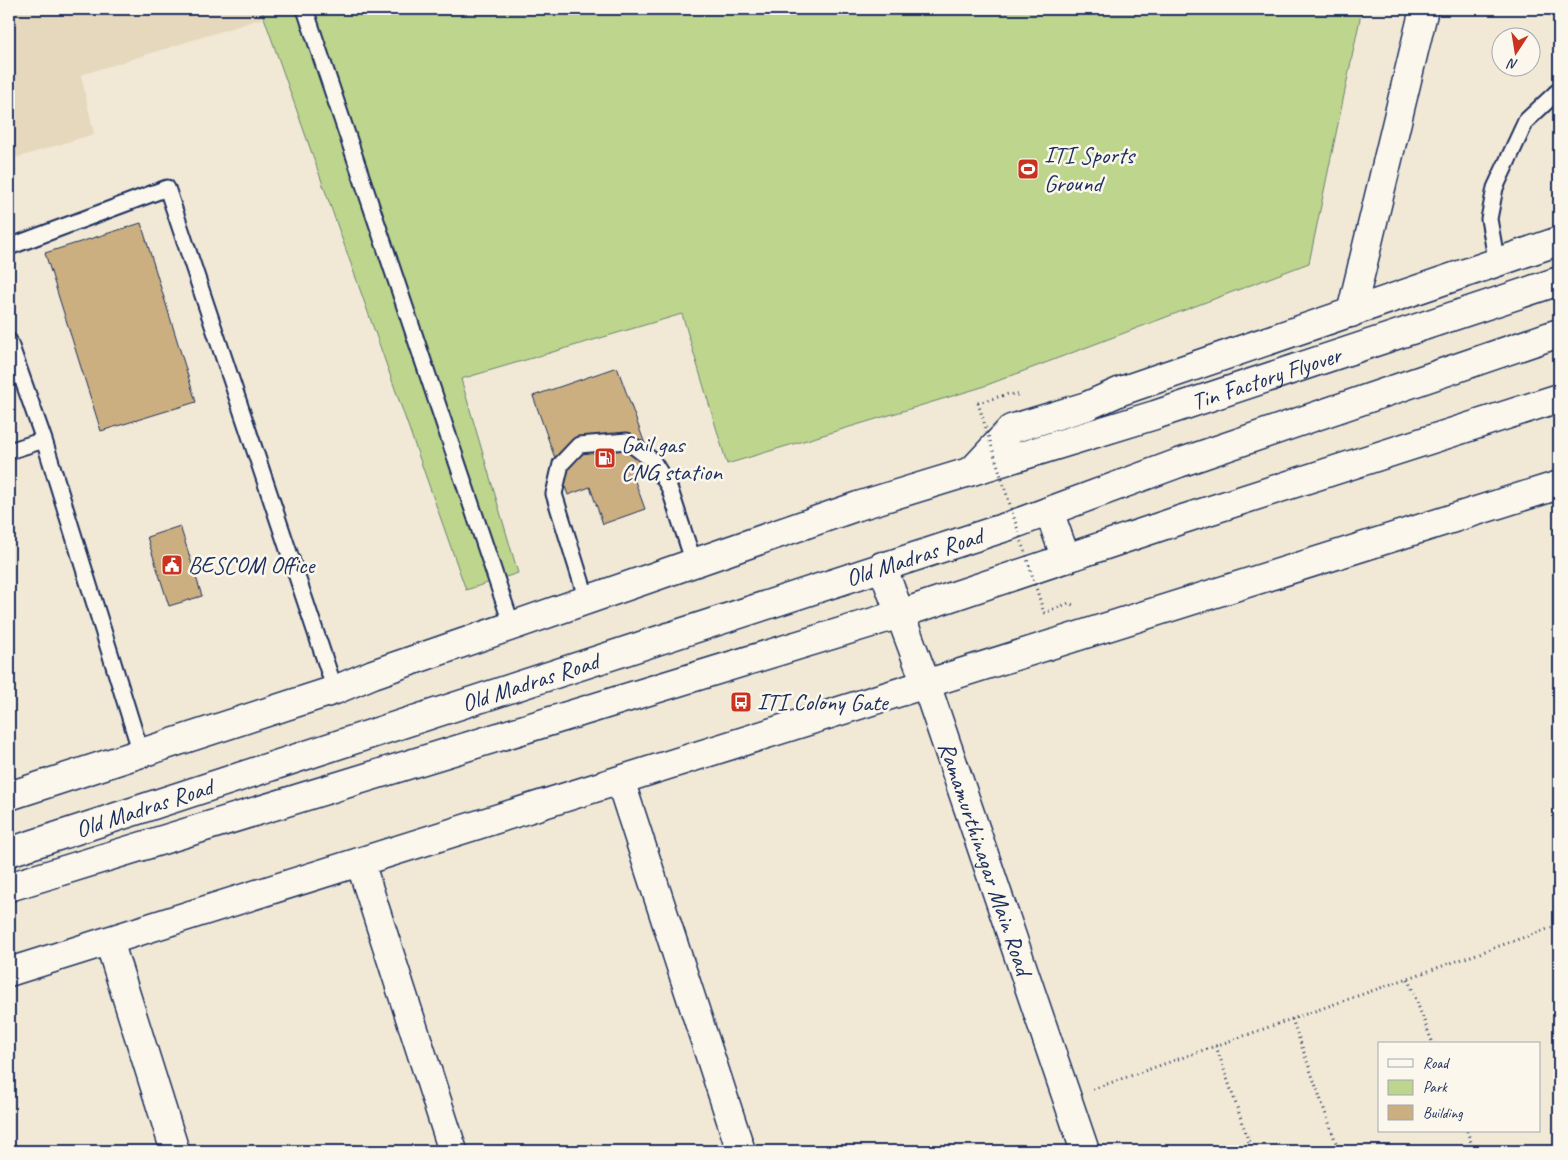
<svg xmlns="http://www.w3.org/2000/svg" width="1568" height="1160" viewBox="0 0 1568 1160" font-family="Caveat,sans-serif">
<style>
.built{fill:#e6d8bc}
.green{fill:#bdd58c;stroke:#6c8275}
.building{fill:#cbaf80;stroke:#1b2f5e}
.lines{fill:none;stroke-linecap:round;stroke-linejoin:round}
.lane-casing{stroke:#1b2f5e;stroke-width:19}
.street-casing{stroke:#1b2f5e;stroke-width:31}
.secondary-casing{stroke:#1b2f5e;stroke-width:31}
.highway-casing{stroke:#1b2f5e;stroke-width:31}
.path{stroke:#1b2f5e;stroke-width:3;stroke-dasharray:1 4;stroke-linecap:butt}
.lane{stroke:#fbf7ec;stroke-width:15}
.street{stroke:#fbf7ec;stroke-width:28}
.secondary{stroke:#fbf7ec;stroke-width:28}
.highway{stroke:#fbf7ec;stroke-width:28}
.path-bridge{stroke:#1b2f5e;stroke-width:3;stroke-dasharray:1 4;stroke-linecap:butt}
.labels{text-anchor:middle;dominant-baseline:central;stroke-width:5;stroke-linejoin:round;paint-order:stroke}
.poi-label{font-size:24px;fill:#1b2f5e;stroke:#fbf7ec;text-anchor:start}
.street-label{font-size:24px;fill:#1b2f5e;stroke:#fbf7ec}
</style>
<rect width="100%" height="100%" fill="#f1e9d6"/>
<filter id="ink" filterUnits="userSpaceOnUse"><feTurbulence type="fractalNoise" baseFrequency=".02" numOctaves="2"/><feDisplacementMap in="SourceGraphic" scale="10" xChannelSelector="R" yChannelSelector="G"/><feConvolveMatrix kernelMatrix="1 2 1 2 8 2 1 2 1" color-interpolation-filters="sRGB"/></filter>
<g filter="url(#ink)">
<path class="built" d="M9,9H261L264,18L81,75L94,134L9,160Z"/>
<path class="green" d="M261,9H1362L1309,263L979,388L727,464L682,314L461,379L518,573L466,590Z"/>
<path class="building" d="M141,223L196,402L101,431L45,253Z
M617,367L653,466L632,473L645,509L603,524L590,487L568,495L533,396Z
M180,526L202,596L169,606L147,537Z"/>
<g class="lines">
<g class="lane-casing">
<path id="lane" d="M305,9L512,626
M9,247L167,188L335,690
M1497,264L1489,219L1495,188L1526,121L1559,90
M9,341L44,440L141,753
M9,451L44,440
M587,600L554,494L561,464L579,445L627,441L652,460L669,487L694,563"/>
</g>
<g class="street-casing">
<path id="street" d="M1351,313L1424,9
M620,780L741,1151
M360,862L453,1151
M109,941L175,1151
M9,972L1559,485"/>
</g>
<g class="secondary-casing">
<g id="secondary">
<path d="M972,471L1011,429L1087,406L1121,391L1559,241"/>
<path id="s1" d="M882,566L926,684L1085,1151"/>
<path d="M9,887L900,614L1180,520L1559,398"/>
</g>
</g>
<g class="highway-casing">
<g id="highway">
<path d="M1049,511L1066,559"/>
<path id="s2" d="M9,796L335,690L373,674L858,506L1155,415L1559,281"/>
<path id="s3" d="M9,852L1009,526L1179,463L1559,333"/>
</g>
</g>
<path class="path" d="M978,403L1008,394L1018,395
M1044,613L1069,603L1075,606
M1408,979L1433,1044
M1292,1019L1339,1151
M1216,1046L1252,1151
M1093,1089L1559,925
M1467,1131L1474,1151"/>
<use href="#lane" class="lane"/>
<use href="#street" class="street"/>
<use href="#secondary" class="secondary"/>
<use href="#highway" class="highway"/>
<path class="path-bridge" d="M978,403L1044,613"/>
</g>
</g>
<defs>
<g id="stadium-square" transform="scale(1.125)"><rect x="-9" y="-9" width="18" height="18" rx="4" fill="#c8321e" stroke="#fbf7ec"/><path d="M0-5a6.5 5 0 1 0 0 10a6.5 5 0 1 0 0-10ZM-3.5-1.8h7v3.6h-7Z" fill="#fff"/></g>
<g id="fuel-square" transform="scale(1.125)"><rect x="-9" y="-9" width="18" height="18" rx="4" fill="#c8321e" stroke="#fbf7ec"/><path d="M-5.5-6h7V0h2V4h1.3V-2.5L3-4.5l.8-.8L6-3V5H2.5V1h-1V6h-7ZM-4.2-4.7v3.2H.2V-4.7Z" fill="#fff"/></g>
<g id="civic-square" transform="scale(1.125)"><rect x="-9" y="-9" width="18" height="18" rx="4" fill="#c8321e" stroke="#fbf7ec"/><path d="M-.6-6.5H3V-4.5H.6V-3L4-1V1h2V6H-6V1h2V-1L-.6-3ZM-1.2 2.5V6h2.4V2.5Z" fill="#fff"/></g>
<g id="bus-square" transform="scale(1.125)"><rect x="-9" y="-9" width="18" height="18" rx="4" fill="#c8321e" stroke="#fbf7ec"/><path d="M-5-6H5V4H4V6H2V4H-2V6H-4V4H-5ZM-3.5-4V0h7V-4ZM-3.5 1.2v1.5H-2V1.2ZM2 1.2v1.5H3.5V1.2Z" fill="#fff"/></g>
</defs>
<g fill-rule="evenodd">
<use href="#stadium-square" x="1028" y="169"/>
<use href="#fuel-square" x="605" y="458"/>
<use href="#civic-square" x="172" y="565"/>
<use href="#bus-square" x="741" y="702"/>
</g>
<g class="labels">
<g class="poi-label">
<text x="1044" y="155">ITI Sports<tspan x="1044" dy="28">Ground</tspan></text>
<text x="621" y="444">Gail gas<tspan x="621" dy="28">CNG station</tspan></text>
<text x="188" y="565">BESCOM Office</text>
<text x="757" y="702">ITI Colony Gate</text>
</g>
<g class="street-label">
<text stroke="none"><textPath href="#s2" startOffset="1325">Tin Factory Flyover</textPath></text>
<text stroke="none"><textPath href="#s3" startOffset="952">Old Madras Road</textPath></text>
<text stroke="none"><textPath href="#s3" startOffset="548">Old Madras Road</textPath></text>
<text stroke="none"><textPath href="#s3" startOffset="142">Old Madras Road</textPath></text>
<text stroke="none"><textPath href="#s1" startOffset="310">Ramamurthinagar Main Road</textPath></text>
</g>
</g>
<rect width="1568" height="1160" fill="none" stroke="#fbf7ec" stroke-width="30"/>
<rect x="15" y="15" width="1538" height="1130" fill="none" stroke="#1b2f5e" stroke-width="2" filter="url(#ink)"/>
<rect x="1378" y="1042" width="162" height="90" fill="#fbf7ec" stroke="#a1a7b3"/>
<rect x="1388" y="1059" width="25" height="8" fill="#fbf7ec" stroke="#a1a7b3"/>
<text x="1423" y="1068" font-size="15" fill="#1b2f5e">Road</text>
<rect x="1388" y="1080" width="25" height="15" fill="#bdd58c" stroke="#a1a7b3"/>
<text x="1423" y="1092" font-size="15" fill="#1b2f5e">Park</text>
<rect x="1388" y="1105" width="25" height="15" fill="#cbaf80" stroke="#a1a7b3"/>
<text x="1423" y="1118" font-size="15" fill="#1b2f5e">Building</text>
<g transform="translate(1516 52) rotate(192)"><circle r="24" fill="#fbf7ec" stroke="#a1a7b3"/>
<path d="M0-4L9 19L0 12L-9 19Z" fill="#c8321e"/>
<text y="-8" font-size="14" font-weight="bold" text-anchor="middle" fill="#1b2f5e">N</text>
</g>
</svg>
